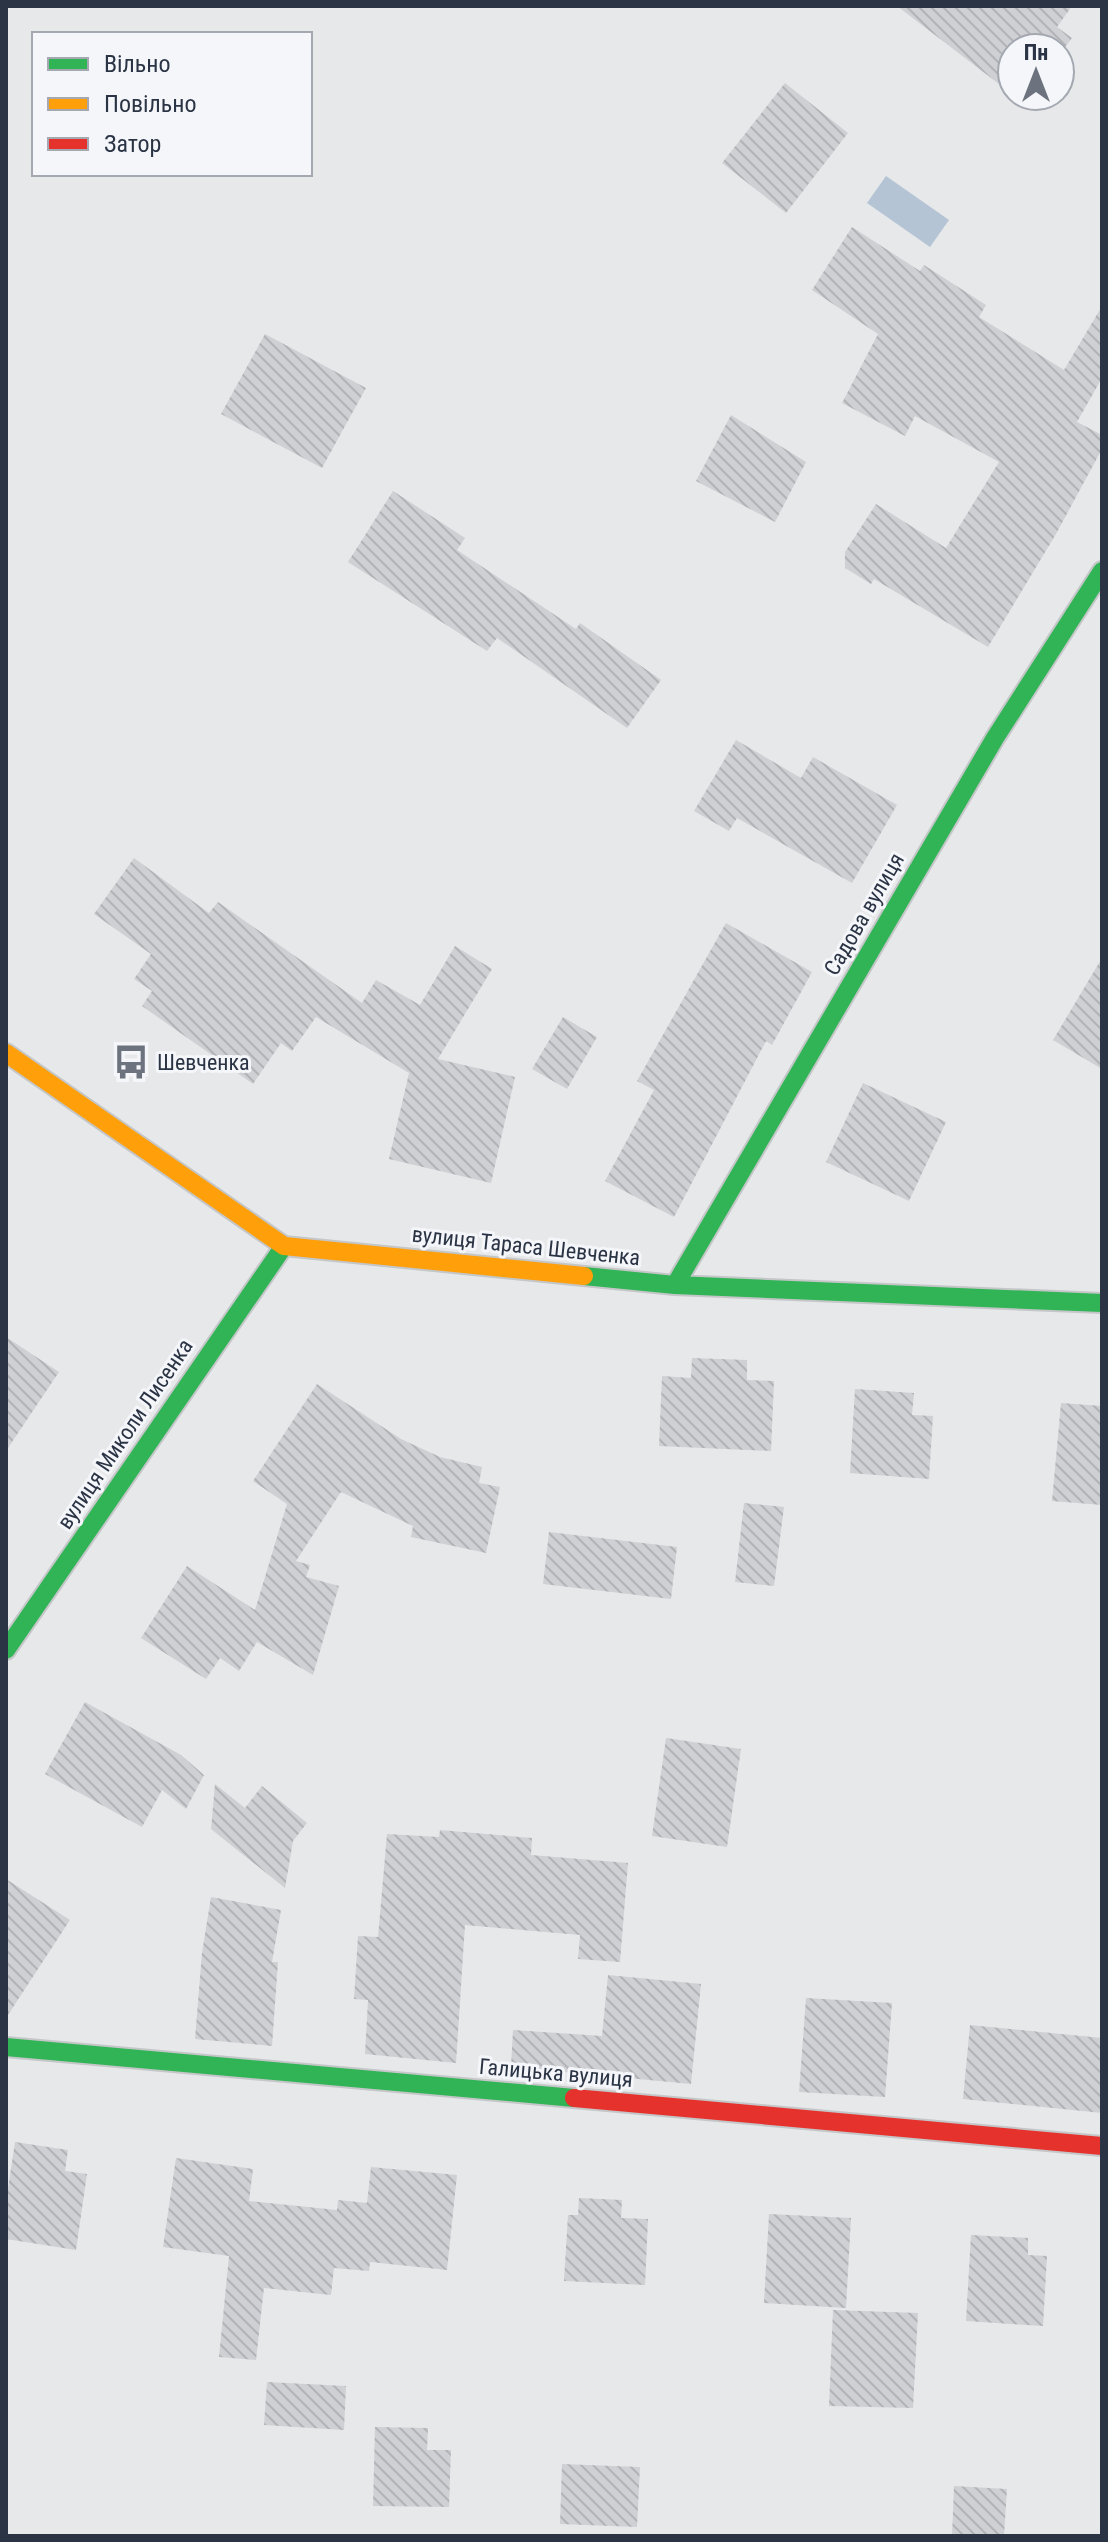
<svg xmlns="http://www.w3.org/2000/svg" width="1108" height="2542" viewBox="0 0 1108 2542" font-family="'Roboto Condensed',sans-serif">
<style>
.water{fill:#b4c4d5}
.building{fill:url(#building-back-hatch)}
.lines{fill:none;stroke-linecap:round;stroke-linejoin:round}
.fast-casing{stroke:#c4c6c8;stroke-width:22}
.slow-casing{stroke:#c4c6c8;stroke-width:22}
.jam-casing{stroke:#c4c6c8;stroke-width:22}
.fast{stroke:#30b455;stroke-width:18}
.slow{stroke:#ff9f0a;stroke-width:18}
.jam{stroke:#e5322d;stroke-width:18}
.labels{text-anchor:middle;dominant-baseline:central;stroke-width:6;stroke-linejoin:round;paint-order:stroke}
.street-label{font-size:22px;fill:#2b3445;stroke:#f4f6f9}
.poi-label{font-size:22px;fill:#2b3445;stroke:#f4f6f9;text-anchor:start}
</style>
<defs>
<pattern id="building-back-hatch" width="6" height="6" patternUnits="userSpaceOnUse" patternTransform="scale(2)"><rect width="6" height="6" fill="#ced0d3"/><path d="M-1 5l2 2M0 0l6 6M5-1l2 2" fill="none" stroke="#b1b3b6"/></pattern>
</defs>
<rect width="100%" height="100%" fill="#e6e8ea"/>
<path class="water" d="M886,176L949,220L930,247L867,203Z"/>
<path class="building" d="M897,6H1072L1057,27L1072,38L1060,54V48H1012V94Z
M785,83L848,133L786,213L722,163Z
M852,227L920,271L924,265L986,305L979,317L1064,370L1102,306V378L1077,422L1102,435V449L1056,534L988,647L874,579L871,584L845,568V552L876,504L946,548L999,462L915,416L905,436L842,403L878,334L812,290Z
M265,334L366,388L322,468L221,414Z
M731,415L806,462L775,522L696,481Z
M393,491L465,538L457,550L576,629L580,623L661,680L627,728L497,638L487,651L348,562Z
M736,740L801,778L813,757L897,805L852,883L737,818L729,831L694,811Z
M134,858L209,913L218,902L362,1003L376,980L420,1005L455,946L492,969L438,1059L515,1077L491,1183L389,1159L409,1073L316,1017L292,1051L281,1043L253,1084L142,1006L152,991L134,979L151,954L94,914Z
M726,923L812,972L772,1045L766,1041L674,1217L605,1181L654,1090L637,1081Z
M1102,958V1069L1053,1040Z
M563,1017L597,1037L567,1089L532,1069Z
M863,1083L946,1122L909,1201L826,1162Z
M6,1337L59,1372L6,1451Z
M692,1358L747,1360V1380L774,1381L771,1451L659,1446L662,1376L691,1378Z
M317,1384L401,1439L440,1457L482,1467L479,1483L500,1487L486,1553L411,1537L413,1526L341,1492L296,1561L310,1565L306,1577L339,1586L313,1675L257,1642L239,1671L220,1658L206,1679L141,1638L187,1566L255,1610L287,1504L253,1481Z
M855,1389L914,1393L912,1415L933,1416L929,1479L850,1473Z
M1061,1403L1102,1406V1505L1052,1501Z
M744,1503L784,1507L774,1586L735,1582Z
M549,1532L677,1547L671,1599L543,1584Z
M85,1702L181,1755L204,1775L186,1809L162,1790L142,1827L45,1774Z
M666,1738L741,1749L727,1847L652,1836Z
M215,1784L245,1808L262,1786L307,1823L293,1841L285,1888L211,1829Z
M440,1830L532,1838L531,1855L628,1863L620,1962L578,1959L580,1935L465,1925L456,2063L365,2054L368,2000L354,1999L358,1936L378,1937L387,1834L439,1837Z
M6,1879L70,1920L6,2018Z
M211,1897L281,1910L272,1962H278L272,2046L195,2039L202,1953Z
M608,1975L701,1984L691,2084L511,2067L513,2030L602,2036Z
M806,1998L892,2003L885,2097L799,2092Z
M970,2025L1102,2038V2113L963,2099Z
M15,2142L68,2150L65,2171L87,2174L76,2250L6,2239V2202Z
M176,2158L253,2169L249,2201L337,2210L338,2200L367,2203L371,2167L457,2175L447,2270L370,2262L369,2271L334,2268L331,2295L264,2288L256,2360L219,2357L229,2256L163,2247Z
M579,2198L622,2200L621,2218L648,2219L645,2285L564,2281L568,2215H578Z
M769,2214L851,2218L846,2308L764,2303Z
M971,2235L1028,2238V2255L1047,2256L1043,2326L966,2321Z
M833,2310L918,2313L913,2408L829,2406Z
M267,2382L346,2386L344,2430L264,2425Z
M375,2427L428,2428L427,2450H451L449,2507L373,2506Z
M562,2464L640,2467L637,2527L560,2524Z
M954,2486L1007,2489L1004,2536H952Z"/>
<g class="lines">
<g class="fast-casing">
<path id="fast" d="M584,1276L675,1285L1102,1303
M675,1285L995,738L1102,571
M6,1650L284,1246
M6,2047L574,2098"/>
</g>
<g class="slow-casing">
<path id="slow" d="M6,1053L284,1246L584,1276"/>
</g>
<g class="jam-casing">
<path id="jam" d="M574,2098L1102,2146"/>
</g>
<use href="#fast" class="fast"/>
<use href="#slow" class="slow"/>
<use href="#jam" class="jam"/>
</g>
<defs>
<g id="bus-bare" transform="scale(2.76)"><path d="M-5-6H5V4H4V6H2V4H-2V6H-4V4H-5ZM-3.5-4V0h7V-4ZM-3.5 1.2v1.5H-2V1.2ZM2 1.2v1.5H3.5V1.2Z" fill="#6c737f" stroke="#f4f6f9" stroke-width="2.5" paint-order="stroke"/></g>
</defs>
<g fill-rule="evenodd">
<use href="#bus-bare" x="131" y="1062"/>
</g>
<g class="labels">
<g class="street-label">
<text transform="translate(864 914) rotate(-60)">Садова вулиця</text>
<text transform="translate(526 1246) rotate(6)">вулиця Тараса Шевченка</text>
<text transform="translate(125 1434) rotate(-56)">вулиця Миколи Лисенка</text>
<text transform="translate(556 2073) rotate(5)">Галицька вулиця</text>
</g>
<g class="poi-label">
<text x="157" y="1062">Шевченка</text>
</g>
</g>
<rect width="1108" height="2542" fill="none" stroke="#2b3445" stroke-width="16"/>
<rect x="32" y="32" width="280" height="144" fill="#f4f6f9" stroke="#a4a8b1" stroke-width="2"/>
<rect x="48" y="58" width="40" height="12" fill="#30b455" stroke="#a4a8b1" stroke-width="2"/>
<text x="104" y="72" font-size="24" fill="#2b3445">Вільно</text>
<rect x="48" y="98" width="40" height="12" fill="#ff9f0a" stroke="#a4a8b1" stroke-width="2"/>
<text x="104" y="112" font-size="24" fill="#2b3445">Повільно</text>
<rect x="48" y="138" width="40" height="12" fill="#e5322d" stroke="#a4a8b1" stroke-width="2"/>
<text x="104" y="152" font-size="24" fill="#2b3445">Затор</text>
<g transform="translate(1036 72)"><circle r="38" fill="#f4f6f9" stroke="#a4a8b1" stroke-width="2"/>
<path d="M0-6L14 30L0 20L-14 30Z" fill="#6c737f"/>
<text y="-12" font-size="22" font-weight="bold" text-anchor="middle" fill="#2b3445">Пн</text>
</g>
</svg>
